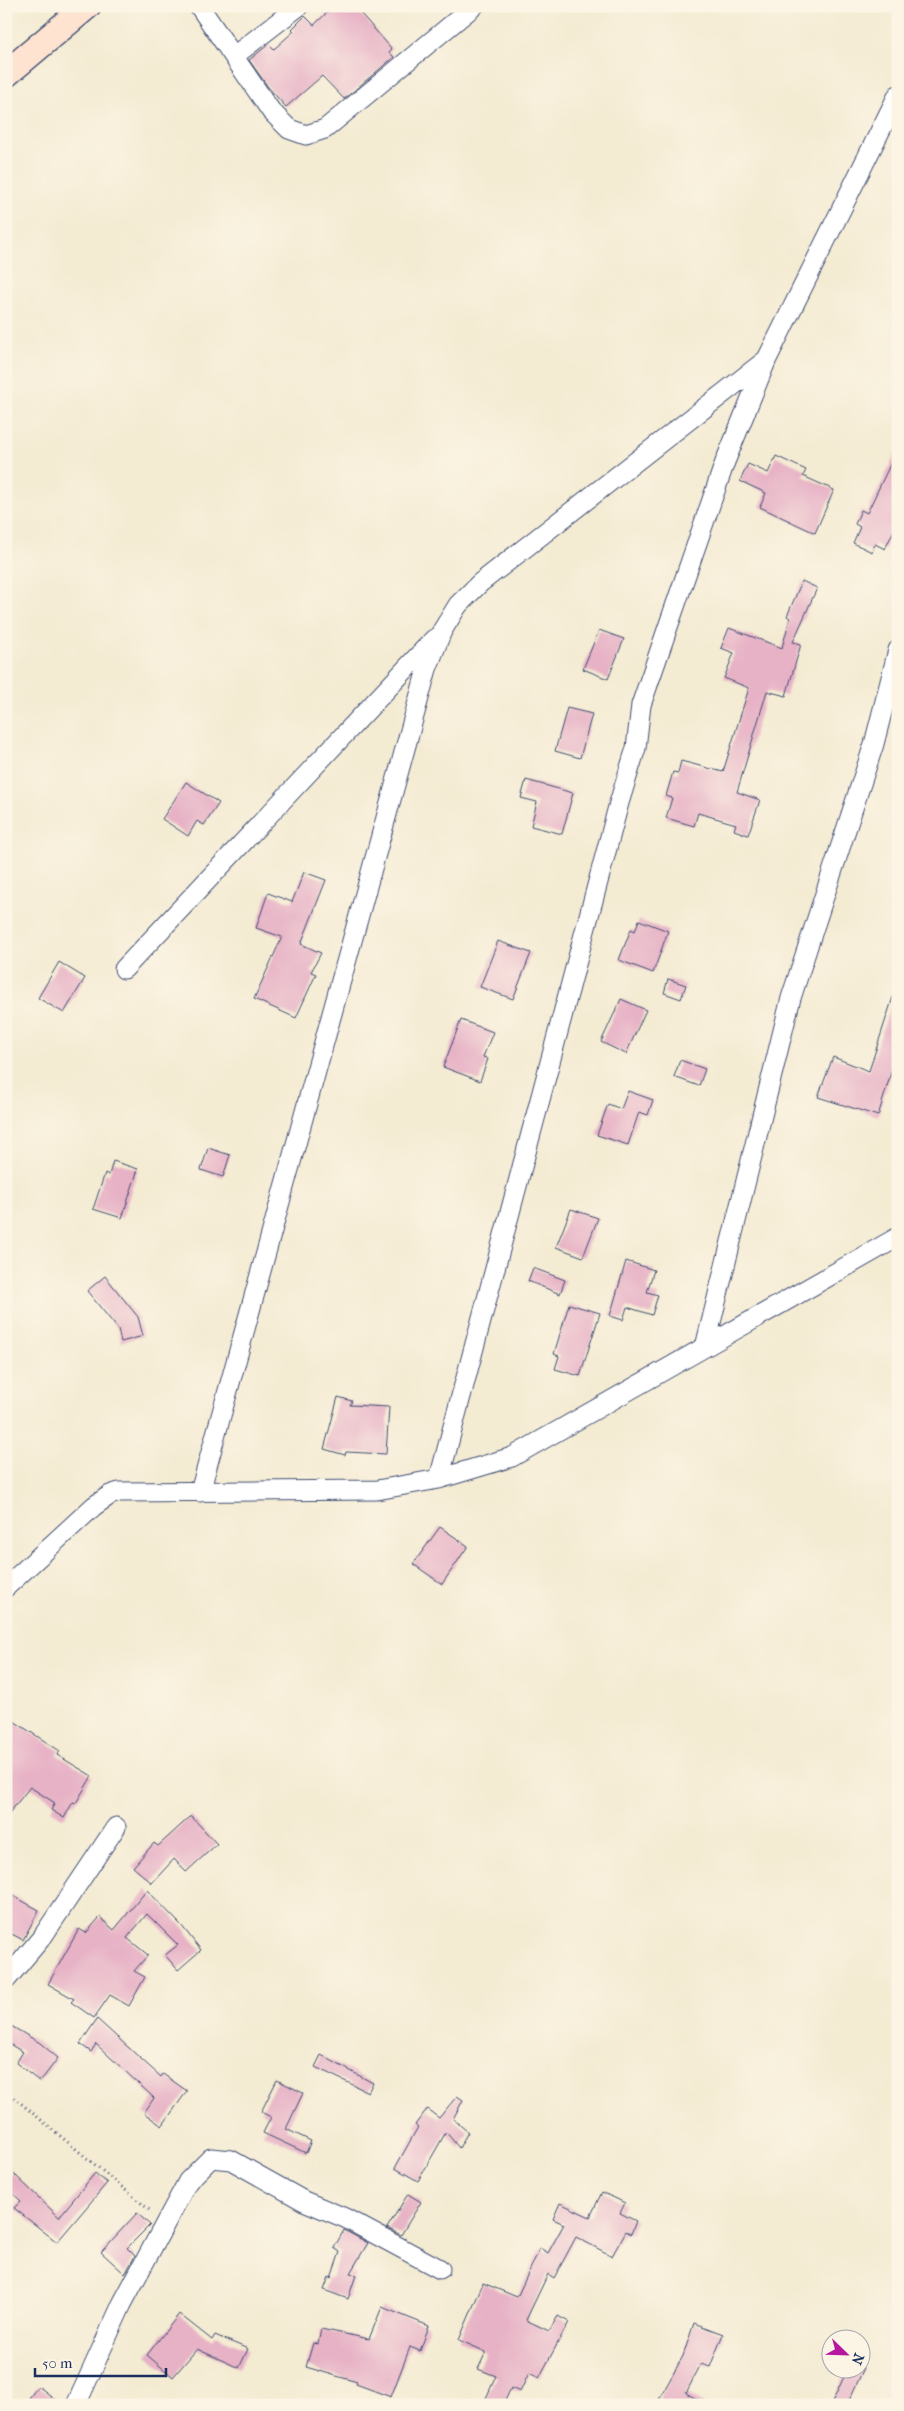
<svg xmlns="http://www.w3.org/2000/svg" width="904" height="2411" viewBox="0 0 904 2411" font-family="'IM FELL French Canon',serif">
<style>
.building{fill:#e7b2c6}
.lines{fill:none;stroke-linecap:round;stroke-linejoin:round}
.minor-casing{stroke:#3c4b70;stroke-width:21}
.secondary-casing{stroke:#3c4b70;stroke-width:29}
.path{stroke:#3c4b70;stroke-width:3;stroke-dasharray:1 4;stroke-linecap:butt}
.minor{stroke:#fff;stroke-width:19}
.secondary{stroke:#fee3d1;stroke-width:26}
</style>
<rect width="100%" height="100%" fill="#fcf5e5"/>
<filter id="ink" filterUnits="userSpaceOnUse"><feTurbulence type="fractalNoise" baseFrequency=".02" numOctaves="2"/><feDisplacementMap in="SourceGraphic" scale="10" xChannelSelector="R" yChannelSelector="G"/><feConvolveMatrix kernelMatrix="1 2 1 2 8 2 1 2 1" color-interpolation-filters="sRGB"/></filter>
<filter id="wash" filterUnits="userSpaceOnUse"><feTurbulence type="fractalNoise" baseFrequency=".0096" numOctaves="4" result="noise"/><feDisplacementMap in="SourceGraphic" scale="20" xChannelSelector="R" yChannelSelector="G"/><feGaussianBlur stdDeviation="1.12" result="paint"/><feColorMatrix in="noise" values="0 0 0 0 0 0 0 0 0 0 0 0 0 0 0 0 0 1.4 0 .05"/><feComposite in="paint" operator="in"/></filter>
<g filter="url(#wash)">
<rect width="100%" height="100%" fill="#f4ebd3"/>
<g id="blocks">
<path class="building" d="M334,6H354L392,49L389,52L394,57L344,99L322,76L286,107L268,87L249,60L269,44L274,49L294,31L292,29L305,16L314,25Z
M898,448V522L885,549L875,544L872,552L853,543L860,527L855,524L861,510L867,513Z
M776,456L806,470L803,476L834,490L815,533L760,507L766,493L740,481L748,464L768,473Z
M802,581L817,588L793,642L801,644L786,696L767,691L737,792L760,800L748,835L734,830L736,824L698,813L694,826L666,818L672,798L666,796L673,772L678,773L681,761L723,772L749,688L724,678L734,653L721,648L729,628L782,648L790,618L787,616Z
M599,630L624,639L608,679L583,669Z
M567,708L592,714L580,758L555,751Z
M526,780L573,793L562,834L531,826L537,802L521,798Z
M186,782L219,803L204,825L197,821L188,836L162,819Z
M304,872L326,880L301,944L321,953L311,972L316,974L296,1018L254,999L282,937L256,928L268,893L292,902Z
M639,920L668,931L653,973L619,960L631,929L635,931Z
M498,941L531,953L513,999L480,987Z
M59,962L85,978L64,1013L38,998Z
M668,979L686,985L681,999L664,993Z
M895,991L898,992V1050L878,1116L818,1097L833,1057L869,1071Z
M621,999L646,1010L626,1054L601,1042Z
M461,1020L493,1032L483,1057L488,1059L480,1081L443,1067Z
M680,1060L705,1069L699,1086L674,1077Z
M628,1091L653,1100L648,1115L639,1112L628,1145L597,1135L608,1104L621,1109Z
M208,1148L230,1155L223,1177L201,1170Z
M113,1161L138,1169L122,1218L93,1209L105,1173L109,1175Z
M571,1209L598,1218L583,1257L556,1247Z
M626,1261L654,1270L647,1292L658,1295L652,1315L627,1307L623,1320L610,1316Z
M533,1268L565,1280L560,1294L528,1281Z
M105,1276L138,1317L143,1336L121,1342L118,1329L87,1291Z
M569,1304L600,1313L580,1376L555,1369L559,1356L554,1354Z
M338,1397L352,1401L350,1405L389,1407L386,1454L346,1452L345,1455L324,1449Z
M440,1527L468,1546L442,1584L413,1564Z
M6,1716L60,1751L57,1755L92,1776L76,1803L73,1802L64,1818L51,1810L55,1803L30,1787L6,1817Z
M191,1816L217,1844L186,1872L174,1859L152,1883L133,1867L154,1843L158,1846Z
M147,1890L181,1925L201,1950L178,1970L165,1955L178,1945L147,1914L127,1938L148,1955L134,1971L145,1977L129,2006L110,1995L94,2018L71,2002L74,1999L48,1984L79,1929L86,1933L100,1917L114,1930Z
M6,1892L39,1910L23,1940L6,1931Z
M97,2019L161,2077L163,2074L187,2091L162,2126L144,2113L154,2098L96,2044L91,2052L80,2044Z
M6,2023L40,2043L58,2058L40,2082L16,2063L23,2052L6,2042Z
M321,2055L373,2083L368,2092L315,2067Z
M277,2080L303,2093L286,2129L311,2141L306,2153L263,2133L271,2117L261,2112Z
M457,2096L463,2100L453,2119L468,2132L459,2148L446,2132L418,2181L395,2168L418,2127L415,2125L427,2109L439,2118Z
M13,2173L59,2217L95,2173L107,2183L57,2242L14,2208L21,2201L6,2187V2180Z
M602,2192L625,2203L620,2213L636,2221L631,2234L626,2231L612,2256L576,2237L554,2278L548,2274L526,2320L549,2331L558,2316L569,2322L539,2378L529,2373L520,2392L511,2388L503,2405H483L496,2376L478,2369L486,2352L459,2340L483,2283L517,2297L540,2248L548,2253L564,2224L553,2219L560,2203L590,2217Z
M408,2194L421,2202L401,2235L387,2228Z
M137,2213L150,2225L127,2248L135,2256L125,2274L101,2252Z
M344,2230L368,2243L350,2273L356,2275L348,2299L324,2290L329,2277L331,2278L340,2252L334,2248Z
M382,2307L429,2326L420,2351L410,2347L391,2397L356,2384L357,2382L306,2367L313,2343L318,2344L321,2329L369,2339Z
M179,2314L212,2340L215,2335L248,2349L239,2368L197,2349L173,2377L147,2355Z
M694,2323L723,2334L710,2367L701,2364L686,2393L707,2405H656L683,2356Z
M848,2368H864L847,2405H831Z
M38,2386L63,2405H24Z"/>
</g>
</g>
<g filter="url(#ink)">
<use href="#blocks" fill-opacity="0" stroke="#3c4b70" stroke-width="1"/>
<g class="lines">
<g class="minor-casing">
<path id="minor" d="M199,6L271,111L289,129L306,135L325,129L474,6
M234,56L299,6
M124,969L434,639
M705,1347L791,998L874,744L898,650
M439,1479L619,803L636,748L641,705L725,462L767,359L898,95
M200,1492L427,669L442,631L458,605L480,583L766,360
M6,1587L94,1506L110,1495L119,1492L377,1490L439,1479L512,1457L898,1237
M6,1980L43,1936L116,1827
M76,2405L122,2304L188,2181L211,2158L231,2160L304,2201L345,2218L440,2269"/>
</g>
<g class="secondary-casing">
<path id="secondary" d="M6,74L87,6"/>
</g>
<path class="path" d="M6,2091L152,2212"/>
<use href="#minor" class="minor"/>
<use href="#secondary" class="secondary"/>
</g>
</g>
<rect width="904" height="2411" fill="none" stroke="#fcf5e5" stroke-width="25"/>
<g transform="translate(846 2354) rotate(113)"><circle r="24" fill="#fcf5e5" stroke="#a2a6af"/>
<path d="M0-4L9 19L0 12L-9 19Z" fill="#b5179e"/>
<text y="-8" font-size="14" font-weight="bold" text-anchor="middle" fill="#1b2f5e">N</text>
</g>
<path d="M35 2368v8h131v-8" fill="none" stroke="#1b2f5e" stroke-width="2.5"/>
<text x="42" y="2368" font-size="15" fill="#1b2f5e" stroke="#fcf5e5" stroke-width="4" paint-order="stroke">50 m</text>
</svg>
